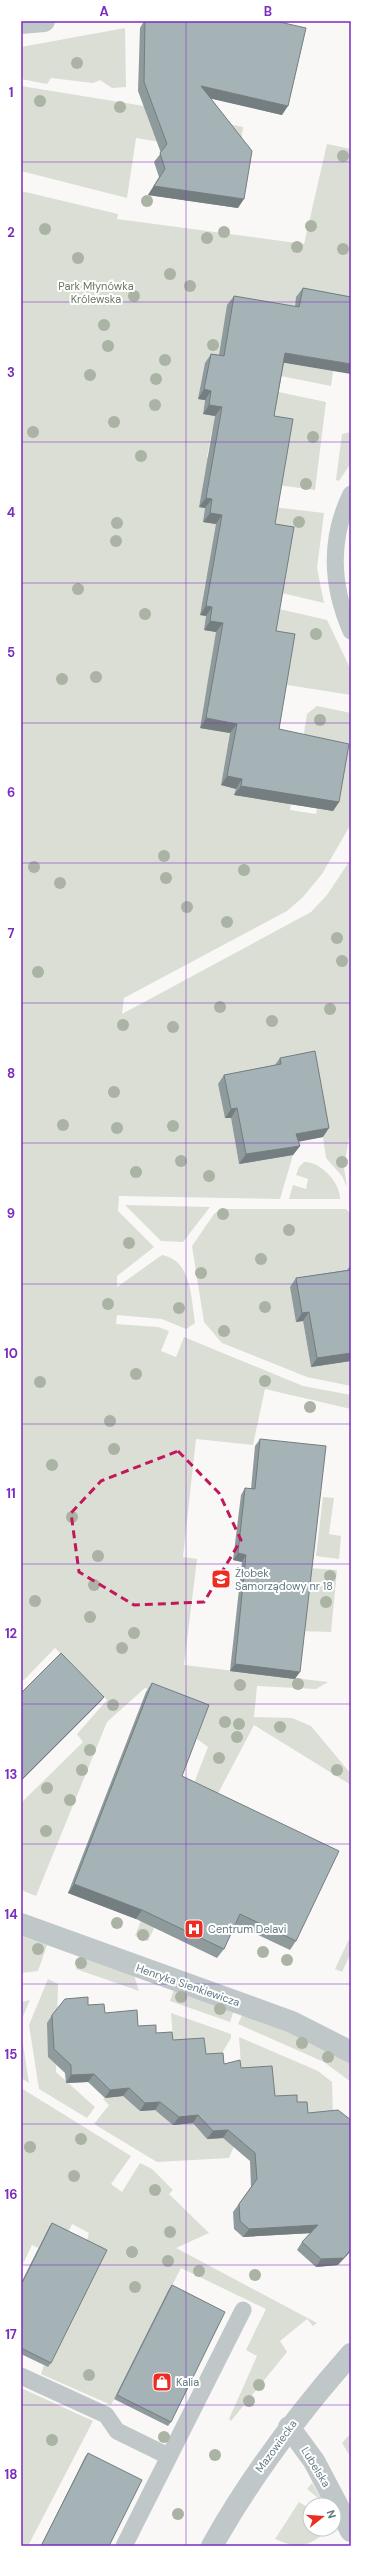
<svg xmlns="http://www.w3.org/2000/svg" width="372" height="2567" viewBox="0 0 372 2567" font-family="'DM Sans',sans-serif">
<style>
.green{fill:#daded5}
.lines{fill:none;stroke-linecap:round;stroke-linejoin:round}
.lane{stroke:#bfc7c9;stroke-width:17}
.street{stroke:#bfc7c9;stroke-width:22}
.tree{fill:#aab3a4}
.wall{fill:#8f9a9d}
.shaded-wall{fill:#747d7f}
.building{fill:#a6b3b6;stroke:#747d7f}
.marked{fill:none;stroke:#c2185b;stroke-width:3;stroke-dasharray:8 5;stroke-linejoin:round}
.grid{fill:none;stroke:#7b2cbf;stroke-width:1;stroke-opacity:0.55}
.labels{text-anchor:middle;dominant-baseline:central;stroke-width:4;stroke-linejoin:round;paint-order:stroke}
.park-label{font-size:11px;fill:#6a7a61;stroke:#fff}
.poi-label{font-size:11px;fill:#627a83;stroke:#fff;text-anchor:start}
.street-label{font-size:11px;fill:#627a83;stroke:#fff}
.neatline{fill:none;stroke:#7b2cbf;stroke-width:1.5}
.grid-label{font-size:13px;text-anchor:middle;font-weight:bold;fill:#7b2cbf}
</style>
<rect width="100%" height="100%" fill="#f9f8f6"/>
<path class="green" d="M125,28L126,87L112,88L100,80L93,83L51,78L47,84L21,79V47Z
M21,86L138,105L243,127L239,155L136,138L127,198L21,171Z
M327,144L351,149V307L292,322L217,365L205,400L203,414L221,417L212,431L207,457L214,459L205,472L199,507L205,508L222,525L206,580L200,615L206,616L223,633L206,692L200,727L230,733L221,785L291,804L290,810L316,814L317,809L333,811L302,746L307,714L317,706L351,713V824L322,874L303,897L287,911L124,998L122,1014L311,912L327,895L351,859V1136L349,1137L344,1168L347,1187L342,1176L326,1158L323,1137L231,1118L239,1164L293,1155L280,1199L119,1196L118,1211L154,1247L117,1276V1287L162,1255C192,1260 191,1299 195,1323L186,1329L162,1319L117,1315L116,1324L158,1327L169,1331L161,1351L176,1357L184,1337L303,1386L351,1395V1409L265,1389L253,1445L196,1439L183,1557L197,1559L184,1665L328,1682L316,1689L257,1686L254,1717L292,1718L311,1726L351,1774V1785L254,1725L213,1803L148,1941L135,1936L208,1747L197,1739L206,1712L145,1688L107,1722L36,1896L21,1890V1803L83,1742L77,1734L107,1700L55,1648L24,1680L21,1679V191L118,214L117,219L304,244Z
M272,361L333,371L331,386L276,375Z
M274,391L326,402L315,490L277,485L268,425Z
M351,432V463L339,481L336,480L342,434Z
M273,507L324,513L317,568L324,603L278,592L268,533Z
M275,608L327,620L351,670V695L281,684L269,640Z
M304,1162C321,1161 341,1184 340,1199H289L293,1185L306,1189L308,1179L296,1175L299,1167Z
M125,1205L210,1207L183,1242L161,1241Z
M221,1209H346L351,1214V1272L296,1322L303,1321L311,1367L351,1361V1386L307,1377L222,1343L204,1322L192,1246L214,1214Z
M323,1497L334,1498L329,1534L341,1536L339,1559L316,1556Z
M308,1568L337,1570L331,1632L301,1631Z
M351,1935V1953L342,1972L335,1969Z
M21,1936L47,1945L38,1971L21,1973Z
M80,1956L134,1975L139,1991L76,1969Z
M48,1979L58,1984L56,2072L95,2107L87,2118L39,2089L29,2025Z
M174,1989L234,2010L230,2022L170,2001Z
M30,2000L21,2021V2002Z
M171,2013L231,2034V2038L219,2058L203,2059L173,2039Z
M243,2013L294,2033L351,2063V2082L324,2062L238,2024Z
M21,2031L29,2083L21,2078Z
M239,2037L318,2071L332,2082L333,2118L269,2104L241,2066Z
M21,2088L131,2156L111,2184L122,2192L140,2163L152,2169L173,2190L169,2194L209,2233L176,2248L317,2323L313,2326L307,2319L280,2341L287,2352L231,2421L229,2419L257,2356L246,2350L266,2309L181,2268L111,2405L41,2374L44,2365L48,2367L89,2233L72,2224L67,2235L49,2227L38,2248L32,2245L21,2268Z
M133,2095L238,2137L229,2158L157,2162L94,2124L109,2105L103,2099L105,2098Z
M21,2388L93,2421L28,2546H21Z
M351,2433V2458L342,2443Z
M312,2483L323,2502L324,2505H314L318,2498L307,2489Z
M299,2502L310,2509V2529H333C307,2544 305,2552 275,2539Z"/>
<g class="lines">
<path class="lane" d="M351,494C329,539 331,585 351,631
M21,2376L106,2415L117,2431L168,2456
M124,2546L243,2310"/>
<path class="street" d="M21,23L44,21
M21,1924L292,2022L351,2052
M289,2427L314,2461L351,2531
M212,2546C251,2476 298,2414 351,2354"/>
</g>
<g class="tree">
<circle cx="77" cy="63" r="6"/>
<circle cx="40" cy="101" r="6"/>
<circle cx="120" cy="107" r="6"/>
<circle cx="343" cy="156" r="6"/>
<circle cx="147" cy="201" r="6"/>
<circle cx="311" cy="226" r="6"/>
<circle cx="45" cy="229" r="6"/>
<circle cx="224" cy="232" r="6"/>
<circle cx="207" cy="238" r="6"/>
<circle cx="297" cy="247" r="6"/>
<circle cx="343" cy="249" r="6"/>
<circle cx="78" cy="258" r="6"/>
<circle cx="170" cy="274" r="6"/>
<circle cx="190" cy="286" r="6"/>
<circle cx="134" cy="296" r="6"/>
<circle cx="104" cy="325" r="6"/>
<circle cx="213" cy="345" r="6"/>
<circle cx="108" cy="346" r="6"/>
<circle cx="165" cy="360" r="6"/>
<circle cx="90" cy="375" r="6"/>
<circle cx="156" cy="379" r="6"/>
<circle cx="155" cy="405" r="6"/>
<circle cx="114" cy="422" r="6"/>
<circle cx="33" cy="432" r="6"/>
<circle cx="313" cy="437" r="6"/>
<circle cx="141" cy="456" r="6"/>
<circle cx="306" cy="484" r="6"/>
<circle cx="299" cy="522" r="6"/>
<circle cx="117" cy="523" r="6"/>
<circle cx="116" cy="541" r="6"/>
<circle cx="78" cy="589" r="6"/>
<circle cx="145" cy="614" r="6"/>
<circle cx="316" cy="634" r="6"/>
<circle cx="96" cy="677" r="6"/>
<circle cx="62" cy="679" r="6"/>
<circle cx="320" cy="720" r="6"/>
<circle cx="164" cy="856" r="6"/>
<circle cx="34" cy="867" r="6"/>
<circle cx="244" cy="870" r="6"/>
<circle cx="166" cy="878" r="6"/>
<circle cx="60" cy="883" r="6"/>
<circle cx="187" cy="907" r="6"/>
<circle cx="227" cy="922" r="6"/>
<circle cx="337" cy="938" r="6"/>
<circle cx="342" cy="961" r="6"/>
<circle cx="38" cy="972" r="6"/>
<circle cx="220" cy="1007" r="6"/>
<circle cx="330" cy="1009" r="6"/>
<circle cx="272" cy="1021" r="6"/>
<circle cx="123" cy="1025" r="6"/>
<circle cx="173" cy="1027" r="6"/>
<circle cx="114" cy="1092" r="6"/>
<circle cx="63" cy="1125" r="6"/>
<circle cx="173" cy="1126" r="6"/>
<circle cx="117" cy="1128" r="6"/>
<circle cx="181" cy="1161" r="6"/>
<circle cx="342" cy="1162" r="6"/>
<circle cx="136" cy="1172" r="6"/>
<circle cx="209" cy="1176" r="6"/>
<circle cx="223" cy="1214" r="6"/>
<circle cx="289" cy="1230" r="6"/>
<circle cx="129" cy="1243" r="6"/>
<circle cx="261" cy="1259" r="6"/>
<circle cx="201" cy="1273" r="6"/>
<circle cx="108" cy="1304" r="6"/>
<circle cx="265" cy="1307" r="6"/>
<circle cx="179" cy="1308" r="6"/>
<circle cx="224" cy="1331" r="6"/>
<circle cx="136" cy="1374" r="6"/>
<circle cx="265" cy="1381" r="6"/>
<circle cx="40" cy="1382" r="6"/>
<circle cx="310" cy="1407" r="6"/>
<circle cx="110" cy="1421" r="6"/>
<circle cx="114" cy="1449" r="6"/>
<circle cx="52" cy="1465" r="6"/>
<circle cx="72" cy="1517" r="6"/>
<circle cx="98" cy="1556" r="6"/>
<circle cx="330" cy="1576" r="6"/>
<circle cx="94" cy="1585" r="6"/>
<circle cx="35" cy="1601" r="6"/>
<circle cx="326" cy="1602" r="6"/>
<circle cx="90" cy="1617" r="6"/>
<circle cx="134" cy="1633" r="6"/>
<circle cx="122" cy="1648" r="6"/>
<circle cx="298" cy="1684" r="6"/>
<circle cx="240" cy="1685" r="6"/>
<circle cx="113" cy="1705" r="6"/>
<circle cx="225" cy="1722" r="6"/>
<circle cx="239" cy="1724" r="6"/>
<circle cx="280" cy="1727" r="6"/>
<circle cx="237" cy="1737" r="6"/>
<circle cx="90" cy="1750" r="6"/>
<circle cx="219" cy="1758" r="6"/>
<circle cx="82" cy="1770" r="6"/>
<circle cx="337" cy="1770" r="6"/>
<circle cx="47" cy="1788" r="6"/>
<circle cx="70" cy="1800" r="6"/>
<circle cx="46" cy="1831" r="6"/>
<circle cx="117" cy="1923" r="6"/>
<circle cx="143" cy="1935" r="6"/>
<circle cx="38" cy="1949" r="6"/>
<circle cx="263" cy="1952" r="6"/>
<circle cx="287" cy="1960" r="6"/>
<circle cx="81" cy="1963" r="6"/>
<circle cx="181" cy="1997" r="6"/>
<circle cx="220" cy="2009" r="6"/>
<circle cx="302" cy="2043" r="6"/>
<circle cx="328" cy="2057" r="6"/>
<circle cx="81" cy="2139" r="6"/>
<circle cx="30" cy="2147" r="6"/>
<circle cx="74" cy="2176" r="6"/>
<circle cx="155" cy="2190" r="6"/>
<circle cx="170" cy="2232" r="6"/>
<circle cx="132" cy="2252" r="6"/>
<circle cx="168" cy="2261" r="6"/>
<circle cx="199" cy="2271" r="6"/>
<circle cx="255" cy="2275" r="6"/>
<circle cx="135" cy="2287" r="6"/>
<circle cx="89" cy="2375" r="6"/>
<circle cx="259" cy="2385" r="6"/>
<circle cx="249" cy="2401" r="6"/>
<circle cx="164" cy="2437" r="6"/>
<circle cx="52" cy="2440" r="6"/>
<circle cx="215" cy="2455" r="6"/>
<circle cx="178" cy="2514" r="6"/>
</g>
<path class="wall" d="M144,21H275L282,115L210,98L238,208L148,195L159,177L154,162L161,153L138,91L140,28Z
M303,288L351,297L284,363L274,416L276,631L279,729L339,802L333,811L234,795L236,789L221,785L230,733L200,728L216,632L204,630L206,616L200,615L216,524L203,522L205,508L199,507L215,416L203,414L205,400L198,399L205,363L211,354L219,355L227,305L234,296L295,307L296,297Z
M280,1058L323,1137L298,1142L300,1146L293,1155L239,1164L231,1118H225L218,1084L224,1075L275,1065Z
M351,1265V1361L311,1367L303,1321L296,1322L290,1287L296,1278L347,1270Z
M260,1439L295,1679L230,1671L242,1562L233,1560L241,1495L245,1488L251,1489L255,1446Z
M152,1683L182,1776L296,1941L290,1950L235,1924L224,1949L217,1958L136,1919L68,1893L146,1692Z
M88,2005L105,2013L156,2033L206,2054L224,2064L241,2068L275,2096L297,2102L308,2113L338,2265L316,2267L297,2250L302,2242L311,2233L243,2237L234,2229L233,2212L251,2187L250,2161L223,2138L207,2139L193,2123L173,2125L155,2110L140,2111L123,2096L105,2098L88,2082L66,2083L65,2073L48,2057L47,2023L52,2015Z
M52,2223L51,2363L48,2367L21,2354V2283L49,2227Z
M172,2285L171,2422L168,2426L114,2399L169,2289Z
M88,2453L109,2546H41L85,2457Z"/>
<path class="shaded-wall" d="M201,86L288,106L282,115L195,95Z
M154,186L244,199L238,208L148,195Z
M285,353L351,364V374L279,362Z
M204,389L211,391L205,400L198,399Z
M209,405L222,407L215,416L203,414Z
M206,498L212,499L205,508L199,507Z
M210,513L222,515L216,524L203,522Z
M206,606L212,607L206,616L200,615Z
M210,621L223,623L216,632L204,630Z
M206,718L237,724L230,733L200,728Z
M227,776L242,779L236,789L221,785Z
M241,786L339,802L333,811L234,795Z
M237,1108L231,1118H225L231,1109Z
M329,1128L323,1137L290,1143L296,1134Z
M300,1146L293,1155L239,1164L246,1154Z
M309,1312L303,1321L296,1322L302,1313Z
M351,1353V1361L311,1367L317,1358Z
M238,1553L246,1555L242,1562L233,1560Z
M235,1664L300,1672L295,1679L230,1671Z
M104,1697L101,1701L21,1781V1780Z
M74,1884L142,1910L136,1919L68,1893Z
M94,2074L88,2082L66,2083L71,2075Z
M129,2088L123,2096L105,2098L110,2090Z
M160,2102L155,2110L140,2111L145,2103Z
M198,2115L193,2123L173,2125L179,2117Z
M228,2130L223,2138L207,2139L213,2131Z
M318,2225L313,2233L243,2237L249,2229Z
M351,2249V2251L338,2265L316,2267L321,2259Z"/>
<path class="building" d="M145,21H275L306,28L288,106L201,86L252,151L244,199L154,186L165,169L160,153L167,144L144,82Z
M303,288L351,297V364L285,353L274,416L293,419L275,524L294,527L276,631L295,634L279,729L349,744L339,802L241,786L242,779L227,776L237,724L206,718L223,623L210,621L212,607L206,606L222,515L210,513L212,499L206,498L222,407L209,405L211,391L204,389L211,354L224,356L234,296L299,307Z
M315,1051L329,1128L296,1134L300,1146L246,1154L237,1108L231,1109L224,1075L281,1064L280,1058Z
M351,1270V1353L317,1358L309,1312L302,1313L296,1278Z
M260,1439L326,1446L300,1672L235,1664L246,1555L238,1553L245,1488L255,1489Z
M61,1653L104,1697L21,1780V1693Z
M152,1683L209,1705L182,1776L339,1851L296,1941L240,1914L224,1949L142,1910L74,1884Z
M88,1997V2005L104,2004L105,2013L137,2010L138,2026L156,2025V2033L172,2032L173,2040L204,2038L206,2054L223,2053L224,2064L240,2060L241,2068L272,2066L275,2096L297,2095V2102H307L308,2113L338,2110L351,2120V2249L344,2258L321,2259L302,2242L318,2225L249,2229L240,2221L239,2204L257,2179L255,2153L228,2130L213,2131L198,2115L179,2117L160,2102L145,2103L129,2088L110,2090L94,2074L71,2075V2065L54,2049L52,2015L65,1999Z
M52,2223L107,2250L51,2363L21,2348V2285Z
M172,2285L225,2312L171,2422L117,2395Z
M88,2453L142,2480L109,2546H41Z"/>
<path class="marked" d="M178,1451L219,1493L241,1540L204,1602L134,1605L79,1572L71,1513L101,1481Z"/>
<path class="grid" d="M186,21V2546M21,162H351M21,302H351M21,442H351M21,583H351M21,723H351M21,863H351M21,1003H351M21,1143H351M21,1284H351M21,1424H351M21,1564H351M21,1704H351M21,1844H351M21,1984H351M21,2124H351M21,2265H351M21,2405H351"/>
<defs>
<g id="school-square" transform="scale(1)"><rect x="-9" y="-9" width="18" height="18" rx="4" fill="#ed2d22" stroke="#fff"/><path d="M0-5L7-2L0 1L-7-2ZM-4 1L0 2.5L4 1V4Q0 6-4 4Z" fill="#fff"/></g>
<g id="hospital-square" transform="scale(1)"><rect x="-9" y="-9" width="18" height="18" rx="4" fill="#ed2d22" stroke="#fff"/><path d="M-5-5h3v3.5h4V-5h3V5h-3V1.5h-4V5h-3Z" fill="#fff"/></g>
<g id="shop-square" transform="scale(1)"><rect x="-9" y="-9" width="18" height="18" rx="4" fill="#ed2d22" stroke="#fff"/><path d="M-5-2.5h2.3a2.7 3.5 0 0 1 5.4 0H5L5.5 6h-11ZM-1.5-2.5h3a1.5 2.3 0 0 0-3 0Z" fill="#fff"/></g>
</defs>
<g fill-rule="evenodd">
<use href="#school-square" x="221" y="1579"/>
<use href="#hospital-square" x="194" y="1929"/>
<use href="#shop-square" x="162" y="2382"/>
</g>
<g class="labels">
<g class="park-label">
<text x="96" y="286">Park Młynówka<tspan x="96" dy="13">Królewska</tspan></text>
</g>
<g class="poi-label">
<text x="235" y="1573">Żłobek<tspan x="235" dy="13">Samorządowy nr 18</tspan></text>
<text x="208" y="1929">Centrum Delavi</text>
<text x="176" y="2382">Kalia</text>
</g>
<g class="street-label">
<text transform="translate(188 1985) rotate(19)">Henryka Sienkiewicza</text>
<text transform="translate(276 2446) rotate(-54)">Mazowiecka</text>
<text transform="translate(316 2467) rotate(59)">Lubelska</text>
</g>
</g>
<rect width="372" height="2567" fill="none" stroke="#ffffff" stroke-width="44"/>
<g transform="translate(322 2517) rotate(73)"><circle r="19" fill="#ffffff" stroke="#c0cacd"/>
<path d="M0-3L7 15L0 10L-7 15Z" fill="#ed2d22"/>
<text y="-6" font-size="11" font-weight="bold" text-anchor="middle" fill="#627a83">N</text>
</g>
<rect x="22" y="22" width="328" height="2523" class="neatline"/>
<g class="grid-label">
<text x="104" y="16">A</text>
<text x="268" y="16">B</text>
<text x="11" y="97">1</text>
<text x="11" y="237">2</text>
<text x="11" y="377">3</text>
<text x="11" y="517">4</text>
<text x="11" y="657">5</text>
<text x="11" y="797">6</text>
<text x="11" y="938">7</text>
<text x="11" y="1078">8</text>
<text x="11" y="1218">9</text>
<text x="11" y="1358">10</text>
<text x="11" y="1498">11</text>
<text x="11" y="1638">12</text>
<text x="11" y="1779">13</text>
<text x="11" y="1919">14</text>
<text x="11" y="2059">15</text>
<text x="11" y="2199">16</text>
<text x="11" y="2339">17</text>
<text x="11" y="2479">18</text>
</g>
</svg>
